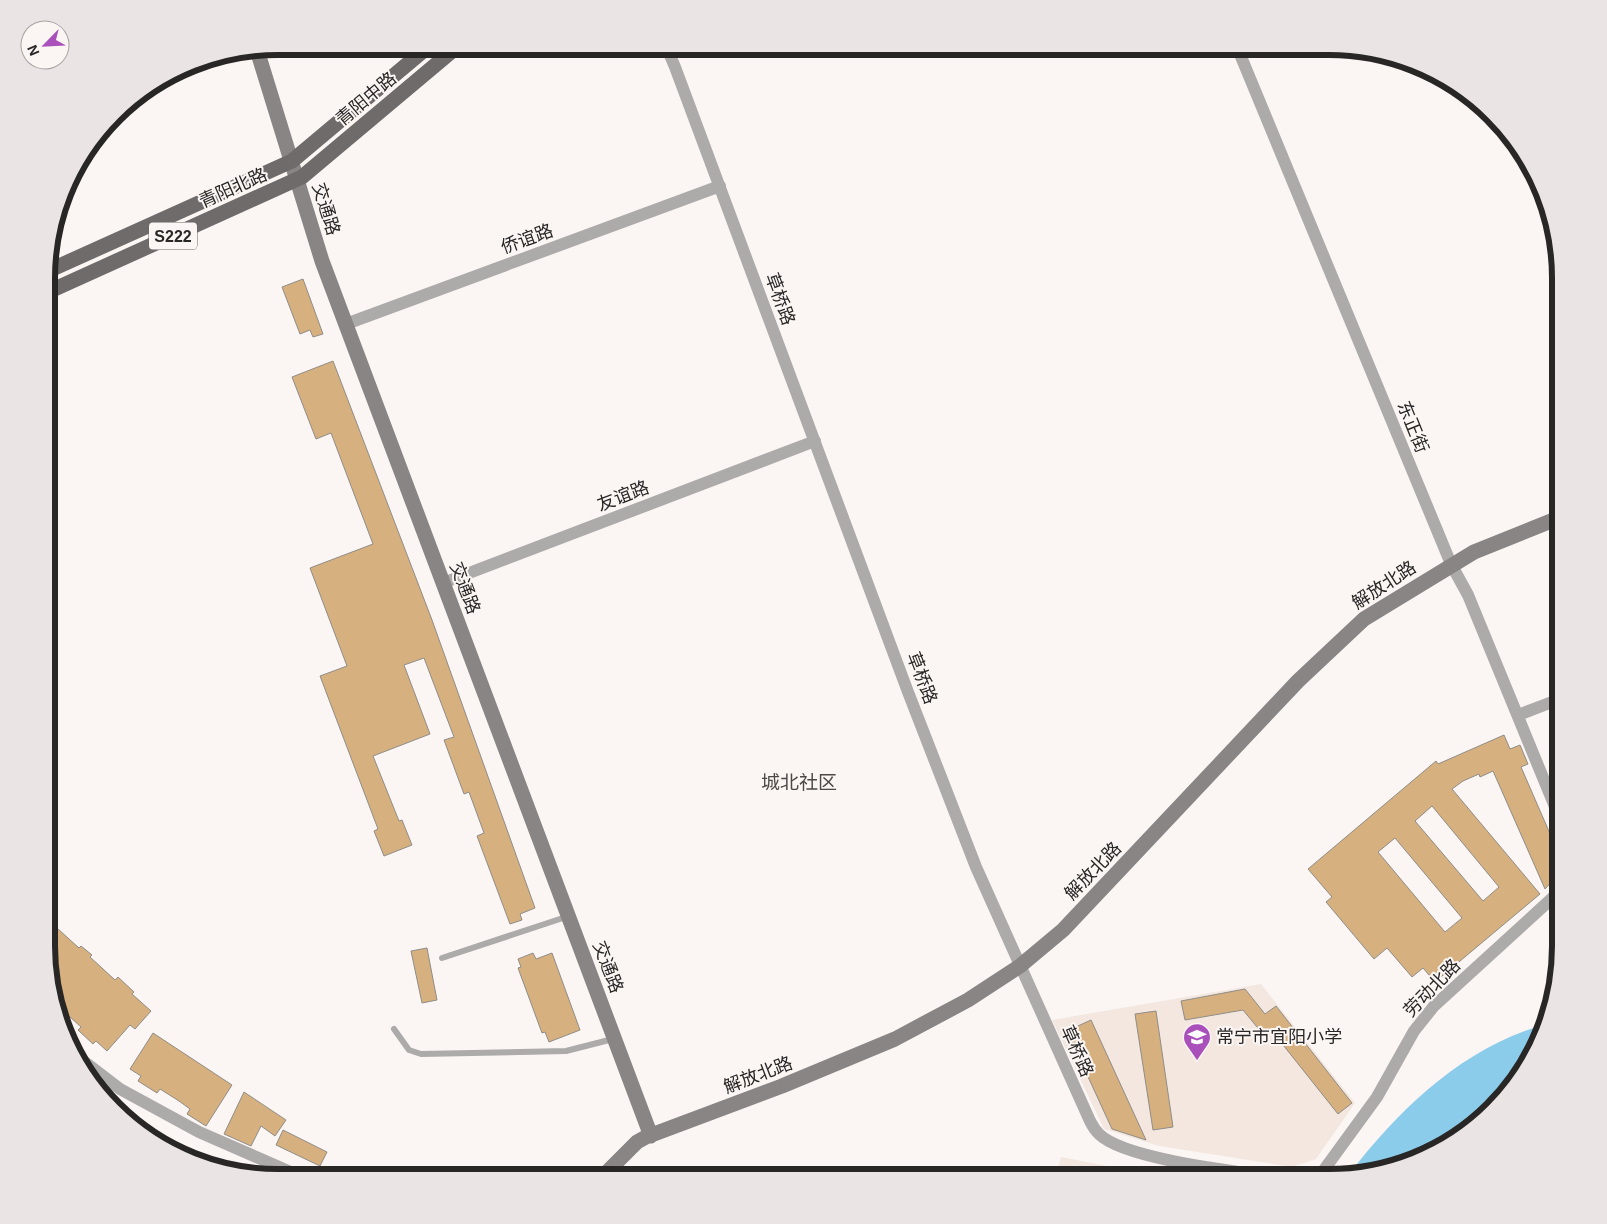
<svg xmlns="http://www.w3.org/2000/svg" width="1607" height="1224" viewBox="0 0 1607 1224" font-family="Helvetica,'Noto Sans SC',sans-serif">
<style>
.built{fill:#f3e7e0}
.water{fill:#8ccceb}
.building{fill:#d6b07e;stroke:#8f8d89;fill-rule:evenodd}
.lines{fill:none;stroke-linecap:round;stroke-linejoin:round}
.lane{stroke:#adaaaa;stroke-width:6}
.street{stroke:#adaaaa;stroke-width:12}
.secondary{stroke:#898585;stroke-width:15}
.primary{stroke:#6f6b6b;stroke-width:15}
.labels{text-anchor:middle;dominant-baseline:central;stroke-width:4;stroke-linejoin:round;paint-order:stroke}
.shield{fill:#fbf6f4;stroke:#686564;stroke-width:1}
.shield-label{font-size:16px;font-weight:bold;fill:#292726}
.street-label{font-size:18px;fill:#292726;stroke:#fbf6f4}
.poi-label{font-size:18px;fill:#292726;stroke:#fbf6f4;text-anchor:start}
.neighbourhood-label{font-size:19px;fill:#4c4846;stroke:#fbf6f4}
.rim{fill:none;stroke:#292726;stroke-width:6}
</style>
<rect width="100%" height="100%" fill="#fbf6f4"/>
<path class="built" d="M1261,984L1355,1103L1316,1159L1292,1167L1159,1146L1104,1129L1052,1020Z
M1061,1157L1169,1178H1056Z"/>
<path class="water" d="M1546,1024L1543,1035L1503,1099L1431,1154L1350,1173C1401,1107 1464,1047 1546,1024Z
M120,1113L210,1165L189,1160L125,1120Z"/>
<path class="building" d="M303,279L323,334L313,337L310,330L300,334L282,287Z
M333,361L432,620L535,908L520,914L522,920L510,924L477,836L484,833L469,792L464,794L444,740L454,737L424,658L404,665L430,734L373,756L399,821L402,820L412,845L384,856L374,831L378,829L320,676L347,666L310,568L373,544L331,433L316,439L292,377Z
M1504,735L1510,749L1520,745L1528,764L1521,767L1551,836L1554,834L1560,850V873L1545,889L1493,771L1480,777L1479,774L1463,781L1452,789L1540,894L1435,982L1423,968L1412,977L1387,948L1374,959L1326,902L1332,897L1308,869L1436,761L1438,764ZM1432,806L1499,887L1483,901L1415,821ZM1395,838L1462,918L1445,932L1378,852Z
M47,919L79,948L81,946L92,955L90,957L115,980L118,977L134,992L132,994L151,1011L135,1029L130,1025L107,1051L96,1041L93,1044L78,1030L81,1027L59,1007L47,962Z
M427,948L437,1000L422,1003L411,951Z
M533,953L536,959L552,953L580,1030L549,1042L545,1032L542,1033L518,968L521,967L518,959Z
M1245,989L1265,1014L1276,1006L1352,1103L1338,1114L1272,1031L1262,1033L1243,1010L1185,1020L1181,1001Z
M1156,1011L1173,1127L1153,1130L1135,1014Z
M1091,1020L1146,1140L1112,1129L1067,1031Z
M153,1033L232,1085L206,1126L187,1114L190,1109L179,1101L160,1089L157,1093L138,1081L141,1076L130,1069Z
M244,1092L286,1120L275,1136L261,1126L251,1146L224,1134Z
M283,1130L327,1152L320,1166L276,1145Z"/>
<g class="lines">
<path class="lane" d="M442,958L569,916
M394,1029L409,1050L421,1054L566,1051L613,1039"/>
<path class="street" d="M666,46L675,67L908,692L976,867L1090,1121C1092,1125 1095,1130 1099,1134C1125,1160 1243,1172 1283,1178
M1237,47L1451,564L1468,595L1560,819
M346,324L720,186
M443,583L815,441
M1518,715L1560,699
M73,1053L120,1089L199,1132L302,1177
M1318,1178L1377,1097L1414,1031L1434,1006L1560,891"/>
<path class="secondary" d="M257,50L322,261L651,1136
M602,1177L637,1142L646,1137L782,1086L895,1039L968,1000L1020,966L1063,930L1298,681L1364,619L1474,552L1561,517"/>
<path class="primary" d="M48,271L292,161L429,46
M48,292L302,177L458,46"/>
</g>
<defs>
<g id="school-pin" transform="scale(1.4375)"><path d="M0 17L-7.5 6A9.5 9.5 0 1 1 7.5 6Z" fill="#aa50bb" stroke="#fbf6f4"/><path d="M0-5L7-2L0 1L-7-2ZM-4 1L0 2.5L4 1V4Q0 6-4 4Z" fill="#fff"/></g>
</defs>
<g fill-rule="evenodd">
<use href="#school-pin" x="1197" y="1037"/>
</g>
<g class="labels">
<rect class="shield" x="149" y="222.5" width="48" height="27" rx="4"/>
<g class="shield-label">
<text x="173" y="236">S222</text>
</g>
<g class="street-label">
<text transform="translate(366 99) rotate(-40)">青阳中路</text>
<text transform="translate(233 188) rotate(-24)">青阳北路</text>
<text transform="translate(326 209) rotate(73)">交通路</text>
<text transform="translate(527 239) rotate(-20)">侨谊路</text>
<text transform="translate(780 299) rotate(70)">草桥路</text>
<text transform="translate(1413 427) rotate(68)">东正街</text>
<text transform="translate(623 496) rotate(-21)">友谊路</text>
<text transform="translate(1384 585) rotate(-33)">解放北路</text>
<text transform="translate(465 588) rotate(69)">交通路</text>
<text transform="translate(922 678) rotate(69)">草桥路</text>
<text transform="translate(1093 871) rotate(-46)">解放北路</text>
<text transform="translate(608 967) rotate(69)">交通路</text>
<text transform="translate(1432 988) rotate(-46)">劳动北路</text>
<text transform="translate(1077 1051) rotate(66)">草桥路</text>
<text transform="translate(758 1075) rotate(-21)">解放北路</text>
</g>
<g class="poi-label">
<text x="1216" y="1037">常宁市宜阳小学</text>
</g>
<g class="neighbourhood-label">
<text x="799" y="782">城北社区</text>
</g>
</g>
<path d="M0 0H1607V1224H0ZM278 55H1329A223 223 0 0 1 1552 278V946A223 223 0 0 1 1329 1169H278A223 223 0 0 1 55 946V278A223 223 0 0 1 278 55Z" fill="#eae5e4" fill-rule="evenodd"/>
<path class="rim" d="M278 55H1329A223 223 0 0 1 1552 278V946A223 223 0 0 1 1329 1169H278A223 223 0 0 1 55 946V278A223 223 0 0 1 278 55Z"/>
<g transform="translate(45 45) rotate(246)"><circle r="24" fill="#fbf6f4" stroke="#a7a3a2"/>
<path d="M0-4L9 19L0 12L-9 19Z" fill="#aa50bb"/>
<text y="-8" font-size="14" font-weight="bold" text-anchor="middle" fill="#292726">N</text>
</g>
</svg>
